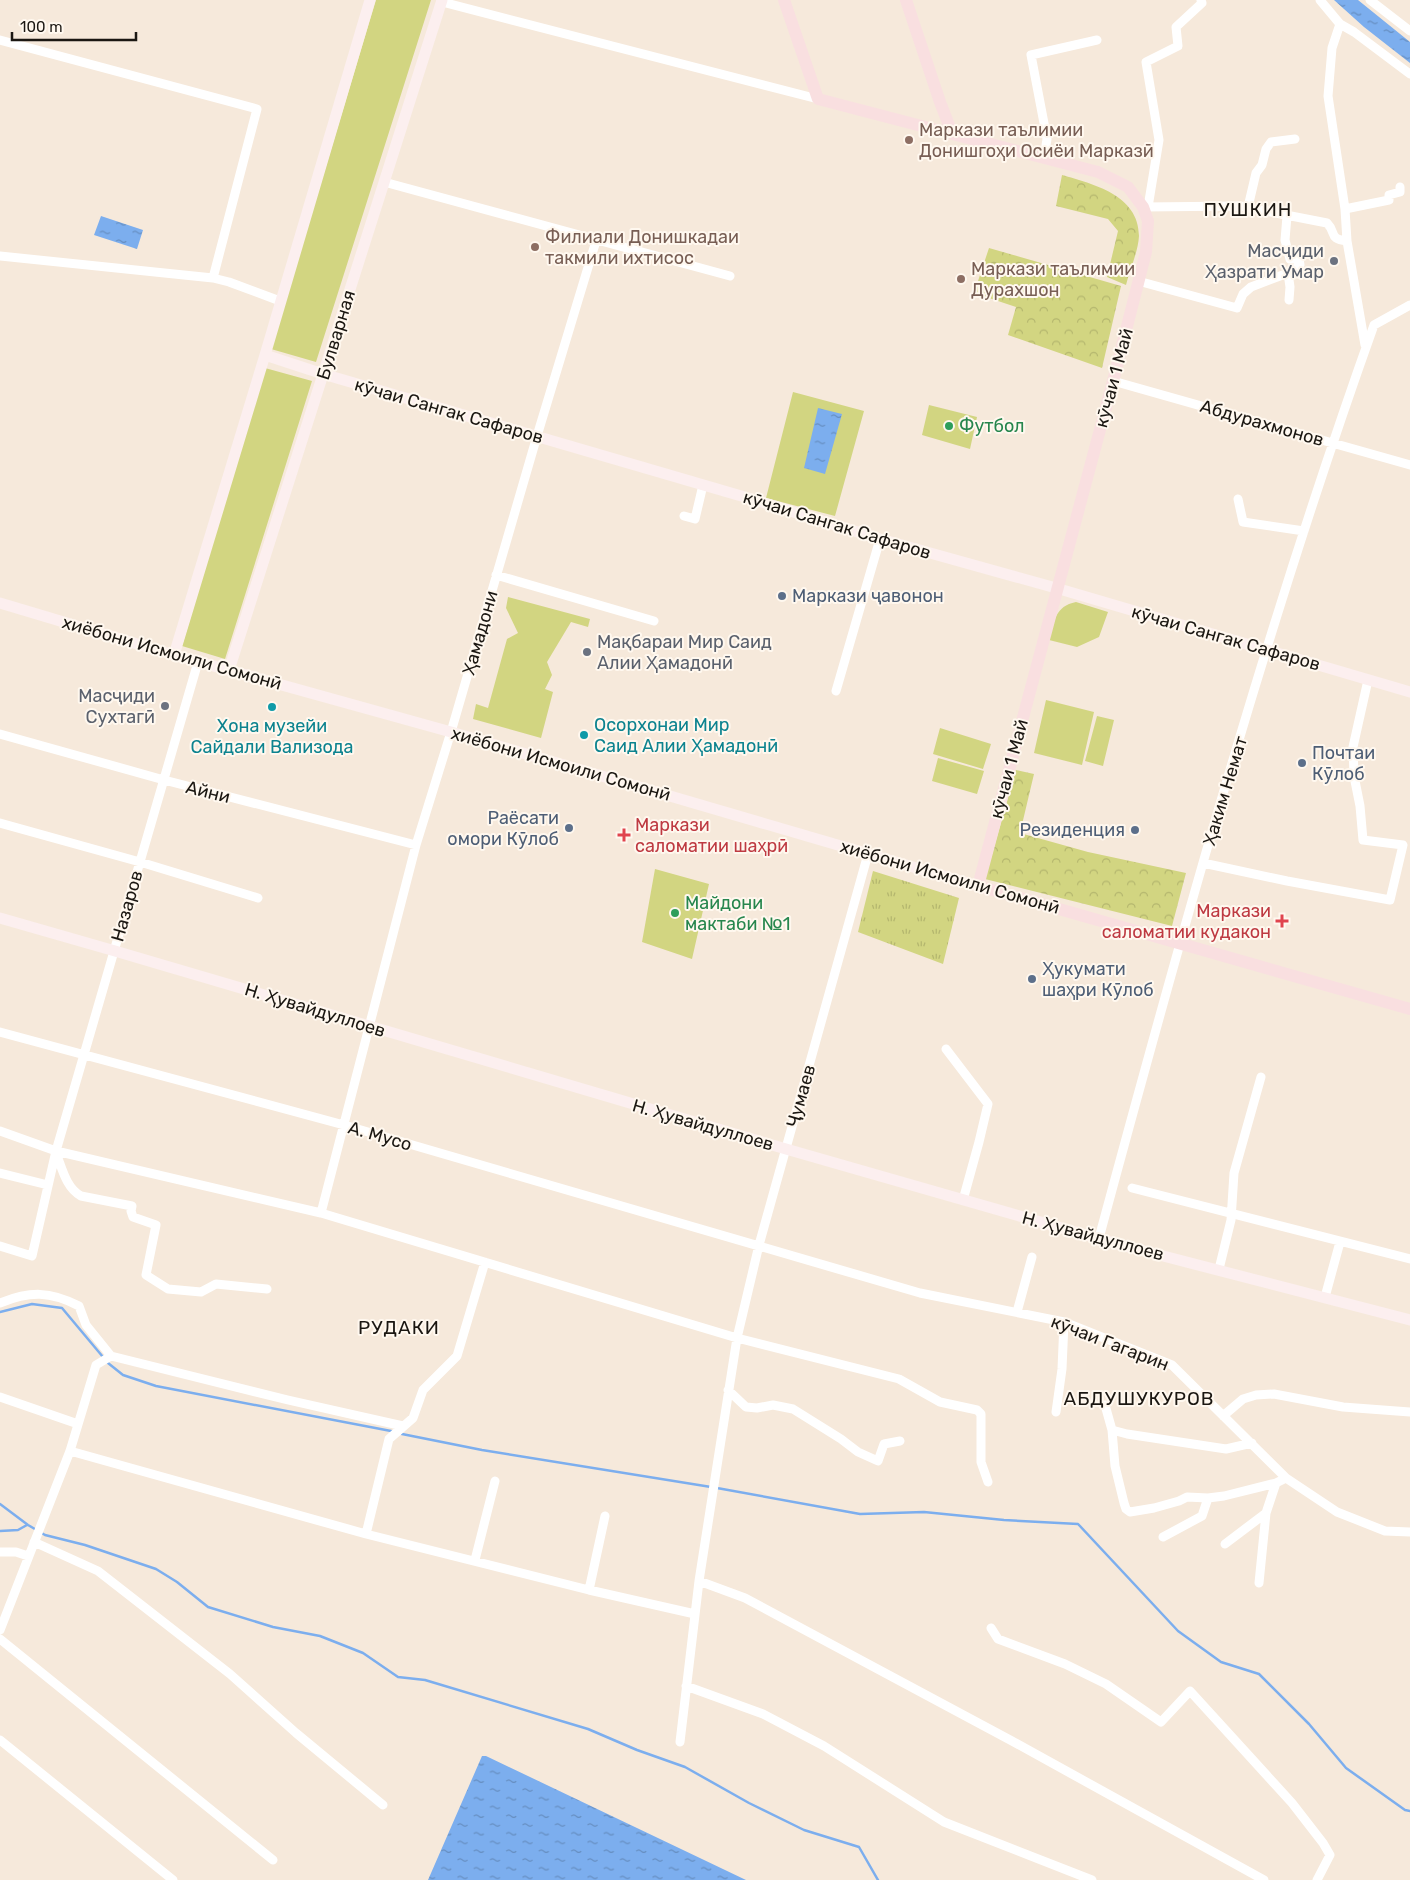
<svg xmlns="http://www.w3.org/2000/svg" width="1410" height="1880" viewBox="0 0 1410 1880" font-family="Rubik,sans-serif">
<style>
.grass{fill:url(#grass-tufts)}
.forest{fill:url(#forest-crowns)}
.park{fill:#d2d581}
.water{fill:url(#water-ripples)}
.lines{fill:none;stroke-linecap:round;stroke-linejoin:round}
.stream{stroke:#7caeee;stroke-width:2.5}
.street{stroke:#fff;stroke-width:9}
.secondary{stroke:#fcefef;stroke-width:11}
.primary{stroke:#f9dfe0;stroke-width:12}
.education-dot{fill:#8d6e63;stroke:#fff8ef;stroke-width:2}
.worship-dot{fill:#6b7280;stroke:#fff8ef;stroke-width:2}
.leisure-dot{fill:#2e9e5b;stroke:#fff8ef;stroke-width:2}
.service-dot{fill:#5c6f8a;stroke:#fff8ef;stroke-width:2}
.culture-dot{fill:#0f9aa8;stroke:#fff8ef;stroke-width:2}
.health-dot{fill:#e0444e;stroke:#fff8ef;stroke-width:2}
.labels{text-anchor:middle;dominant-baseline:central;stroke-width:4;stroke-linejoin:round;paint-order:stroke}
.education-label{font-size:18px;fill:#785e54;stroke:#fff8ef;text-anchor:start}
.worship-label{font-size:18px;fill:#5b616d;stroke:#fff8ef;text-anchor:end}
.street-label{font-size:18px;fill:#1b1712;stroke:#fff8ef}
.leisure-label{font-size:18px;fill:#27864d;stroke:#fff8ef;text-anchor:start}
.service-label{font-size:18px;fill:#4e5e75;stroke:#fff8ef;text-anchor:start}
.culture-label{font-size:18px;fill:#0d838f;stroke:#fff8ef;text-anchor:start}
.health-label{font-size:18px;fill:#be3a42;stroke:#fff8ef;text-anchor:start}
.neighbourhood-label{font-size:19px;letter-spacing:1px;fill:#1b1712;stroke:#fff8ef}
</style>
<defs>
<pattern id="grass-tufts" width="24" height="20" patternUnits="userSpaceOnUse" patternTransform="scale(1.25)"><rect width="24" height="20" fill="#d2d581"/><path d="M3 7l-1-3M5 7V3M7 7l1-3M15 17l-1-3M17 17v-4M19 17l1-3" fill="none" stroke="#b4b66e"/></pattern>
<pattern id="forest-crowns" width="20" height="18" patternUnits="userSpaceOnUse" patternTransform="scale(1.25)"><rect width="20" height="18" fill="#d2d581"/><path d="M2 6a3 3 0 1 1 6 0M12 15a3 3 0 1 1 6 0" fill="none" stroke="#b4b66e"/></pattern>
<pattern id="water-ripples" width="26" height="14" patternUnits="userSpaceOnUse" patternTransform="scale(1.25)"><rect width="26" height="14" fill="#7caeee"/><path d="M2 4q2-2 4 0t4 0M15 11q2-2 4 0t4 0" fill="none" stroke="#658dbf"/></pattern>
</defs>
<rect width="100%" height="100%" fill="#f6e9db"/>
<path class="grass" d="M873,871L959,898L943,964L858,932Z"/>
<path class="forest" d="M1062,175C1093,184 1139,195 1139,236C1138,252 1130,269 1126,285L1107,277L1118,231L1108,219L1056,206Z
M989,248L1121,286L1102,368L1008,335L1016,307L974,293Z
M1016,770L1034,774L1020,833L1088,852L1186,873L1172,926L985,879Z"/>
<path class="park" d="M376,0H431L316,362L271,349Z
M265,368L312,381L225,659L182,646Z
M793,392L864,411L835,516L766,498Z
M929,405L977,417L970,449L922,435Z
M508,597L590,619L588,627L571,622L547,662L552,675L545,689L553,692L541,738L473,719L476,704L488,708L507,639L518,633L506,608Z
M1076,602L1108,612L1099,637L1077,647L1049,640C1054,622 1055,606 1076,602Z
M1046,700L1094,712L1082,765L1034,753Z
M1097,716L1114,720L1103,766L1085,761Z
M940,728L991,744L983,769L933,754Z
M938,758L984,771L977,794L932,781Z
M655,869L709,884L692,959L642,942Z"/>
<path class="water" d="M1334,0H1358L1410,42V63L1364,27Z
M101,216L143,230L137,249L94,235Z
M818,408L842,414L825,474L804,468Z
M482,1756H486L746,1880H428Z"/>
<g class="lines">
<path class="stream" d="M0,1312L32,1304L62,1308L108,1363L123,1375L156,1386L391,1431
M402,1434L482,1450L711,1487
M717,1488L860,1514L924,1512L1004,1520L1078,1524L1178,1631L1221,1662L1259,1674L1309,1724L1346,1768L1405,1810L1410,1811
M0,1504L28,1525L45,1535L85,1545L156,1569L177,1582L208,1607L273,1627L320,1636L363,1653L398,1677L425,1680L588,1729L637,1750L685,1767L749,1803L804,1830L859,1847L878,1880
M0,1531L18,1530L27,1525"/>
<path class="street" d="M1320,0L1340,24L1332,48L1328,96L1345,209L1347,241L1365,345
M1370,0L1410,31
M442,2L818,99
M1340,24L1354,32L1410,74
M0,40L257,109L213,278
M1044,158L1047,139L1031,55L1097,40
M384,182L730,276
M1144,207L1240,206L1327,223C1337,233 1328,239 1347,241
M1148,207L1159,140L1146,62L1178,46L1176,27L1202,3L1201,0
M1248,207L1256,173L1262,165L1266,149L1271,142L1295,139
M1345,209L1389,200V195L1400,192V187
M0,256L213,278L229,282L280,301
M1288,273L1290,287L1289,300
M1138,281L1237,308L1243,294L1251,287L1288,273L1300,265L1299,259H1290L1285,240L1287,216
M1113,381L1410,465
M1238,499L1243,522L1304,531
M684,516L695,519L703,485
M496,575L654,621
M836,691L880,539
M0,734L164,780L416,845
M0,823L140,862L258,898
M1203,863L1287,881L1390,900L1403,845L1363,840L1360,806L1354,776L1353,747L1368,680
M0,1032L344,1125L920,1293L1064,1322L1172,1365L1286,1478L1337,1512L1385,1531L1410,1532
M946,1049L988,1104L979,1142L963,1200
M0,1131L56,1151L321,1213L737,1338L899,1379L940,1402L977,1410L981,1414V1462L988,1482
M56,1153C62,1168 66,1188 81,1196L132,1206L131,1211L133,1217L156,1225L146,1275L168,1289L201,1292L216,1284L267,1289
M0,1173L48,1185
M1132,1188L1410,1259
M321,1213L416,845L451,732L537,436L596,241
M1099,1238C1182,931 1267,624 1374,325L1410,305
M0,1246L32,1256L56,1151L198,662
M1219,1269L1231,1220L1234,1173L1261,1077
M1325,1297L1340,1242
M0,1303C30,1291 50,1291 79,1306L86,1325L111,1356L288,1400L403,1426
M1017,1312L1032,1257
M728,1390L746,1407L757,1408L773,1405L793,1409L841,1439L858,1452L878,1461L884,1444L900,1441
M0,1397L78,1424
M1105,1405L1112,1430L1127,1434L1226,1449L1252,1443
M1056,1412L1062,1369L1064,1322
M1223,1416L1243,1399L1256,1395L1274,1394L1343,1407L1410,1412
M1112,1430L1115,1466L1124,1503L1126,1509L1130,1512L1154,1508L1179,1501L1187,1497L1208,1498L1224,1496L1276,1483L1286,1478
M70,1451L366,1534L589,1590L695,1614
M366,1534L389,1439L413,1418L423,1390L457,1356L485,1262
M1163,1537L1202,1516L1208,1498
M34,1542L98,1571L230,1674L296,1733L383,1805
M1225,1544L1266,1513
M0,1552H16L28,1556
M475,1560L495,1481
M699,1581L745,1598L1012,1741L1264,1880
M1259,1583L1266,1513L1276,1483
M589,1590L605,1516
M991,1628L998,1639L1065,1664L1106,1684L1161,1722L1190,1691L1292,1803L1323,1843L1330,1855L1317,1880
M0,1630L70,1451L96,1365L111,1356
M0,1639L273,1860
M686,1686L763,1714L824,1746L944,1822L1092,1880
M0,1740L173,1880
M680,1742L699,1581L737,1338L759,1245L868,854"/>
<path class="secondary" d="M265,355L323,374L755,500L880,539L1056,588L1410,692
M0,603L174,655L451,732L978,886
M174,655L265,355L370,0
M229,670L442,0
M0,918L115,951L786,1149L1121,1245L1410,1320"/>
<path class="primary" d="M784,0L818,99L1098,172L1128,187L1143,207L1148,221L1146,252L1113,381L978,886L1410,1009
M906,0L940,102L952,133"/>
</g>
<g class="education-dot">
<circle cx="909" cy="140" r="5"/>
<circle cx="535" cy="247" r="5"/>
<circle cx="961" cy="279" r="5"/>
</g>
<g class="worship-dot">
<circle cx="1334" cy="261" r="5"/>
<circle cx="587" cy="652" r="5"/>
<circle cx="165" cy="706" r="5"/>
</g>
<g class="leisure-dot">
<circle cx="949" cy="426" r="5"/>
<circle cx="675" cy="913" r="5"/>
</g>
<g class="service-dot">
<circle cx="782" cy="596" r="5"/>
<circle cx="1302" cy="763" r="5"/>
<circle cx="569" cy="828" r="5"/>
<circle cx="1135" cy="830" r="5"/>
<circle cx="1032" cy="979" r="5"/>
</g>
<g class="culture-dot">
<circle cx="272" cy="707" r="5"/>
<circle cx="584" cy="735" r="5"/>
</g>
<g class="health-dot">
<path d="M621.5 827.5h5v5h5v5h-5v5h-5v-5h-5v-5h5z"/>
<path d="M1279.5 913.5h5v5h5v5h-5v5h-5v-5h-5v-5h5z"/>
</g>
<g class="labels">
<g class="education-label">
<text x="919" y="130">Маркази таълимии<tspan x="919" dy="21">Донишгоҳи Осиёи Марказӣ</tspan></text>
<text x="545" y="237">Филиали Донишкадаи<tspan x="545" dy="21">такмили ихтисос</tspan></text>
<text x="971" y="269">Маркази таълимии<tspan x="971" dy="21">Дурахшон</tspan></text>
</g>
<g class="worship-label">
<text x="1324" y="251">Масҷиди<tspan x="1324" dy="21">Ҳазрати Умар</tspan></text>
<text x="597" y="642" text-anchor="start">Мақбараи Мир Саид<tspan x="597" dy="21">Алии Ҳамадонӣ</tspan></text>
<text x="155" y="696">Масҷиди<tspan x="155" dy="21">Сухтагӣ</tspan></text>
</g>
<g class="street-label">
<text transform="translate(336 335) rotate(-73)">Булварная</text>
<text transform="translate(1114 378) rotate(-75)">кӯчаи 1 Май</text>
<text transform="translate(449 411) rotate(16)">кӯчаи Сангак Сафаров</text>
<text transform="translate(1262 423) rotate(16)">Абдурахмонов</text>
<text transform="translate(837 525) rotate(17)">кӯчаи Сангак Сафаров</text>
<text transform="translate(480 633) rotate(-74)">Ҳамадони</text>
<text transform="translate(1226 638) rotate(16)">кӯчаи Сангак Сафаров</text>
<text transform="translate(172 653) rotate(16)">хиёбони Исмоили Сомонӣ</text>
<text transform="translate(561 764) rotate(16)">хиёбони Исмоили Сомонӣ</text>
<text transform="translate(1009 769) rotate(-75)">кӯчаи 1 Май</text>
<text transform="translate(1225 791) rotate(-73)">Ҳаким Немат</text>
<text transform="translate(208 792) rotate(14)">Айни</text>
<text transform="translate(950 877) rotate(16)">хиёбони Исмоили Сомонӣ</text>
<text transform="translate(127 906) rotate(-74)">Назаров</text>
<text transform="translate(315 1010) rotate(17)">Н. Ҳувайдуллоев</text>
<text transform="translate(801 1096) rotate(-74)">Ҷумаев</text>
<text transform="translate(703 1125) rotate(16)">Н. Ҳувайдуллоев</text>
<text transform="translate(380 1136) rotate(16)">А. Мусо</text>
<text transform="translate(1093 1236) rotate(15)">Н. Ҳувайдуллоев</text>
<text transform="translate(1110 1343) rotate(21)">кӯчаи Гагарин</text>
</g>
<g class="leisure-label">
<text x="959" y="426">Футбол</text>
<text x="685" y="903">Майдони<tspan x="685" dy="21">мактаби №1</tspan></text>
</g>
<g class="service-label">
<text x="792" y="596">Маркази ҷавонон</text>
<text x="1312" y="753">Почтаи<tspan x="1312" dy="21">Кӯлоб</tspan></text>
<text x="559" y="818" text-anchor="end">Раёсати<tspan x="559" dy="21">омори Кӯлоб</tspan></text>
<text x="1125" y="830" text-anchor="end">Резиденция</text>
<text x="1042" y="969">Ҳукумати<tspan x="1042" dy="21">шаҳри Кӯлоб</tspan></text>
</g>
<g class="culture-label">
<text x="594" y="725">Осорхонаи Мир<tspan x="594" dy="21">Саид Алии Ҳамадонӣ</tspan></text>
<text x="272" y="726" text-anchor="middle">Хона музейи<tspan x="272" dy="21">Сайдали Вализода</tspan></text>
</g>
<g class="health-label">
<text x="635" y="825">Маркази<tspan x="635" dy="21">саломатии шаҳрӣ</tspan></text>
<text x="1271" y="911" text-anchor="end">Маркази<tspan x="1271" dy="21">саломатии кудакон</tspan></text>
</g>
<g class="neighbourhood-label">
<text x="1248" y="209">ПУШКИН</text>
<text x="399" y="1327">РУДАКИ</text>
<text x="1139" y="1398">АБДУШУКУРОВ</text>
</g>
</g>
<path d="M12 32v8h124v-8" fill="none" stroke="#1b1712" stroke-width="2.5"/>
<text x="20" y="32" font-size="15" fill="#1b1712" stroke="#fff8ef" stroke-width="4" paint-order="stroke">100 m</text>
</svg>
